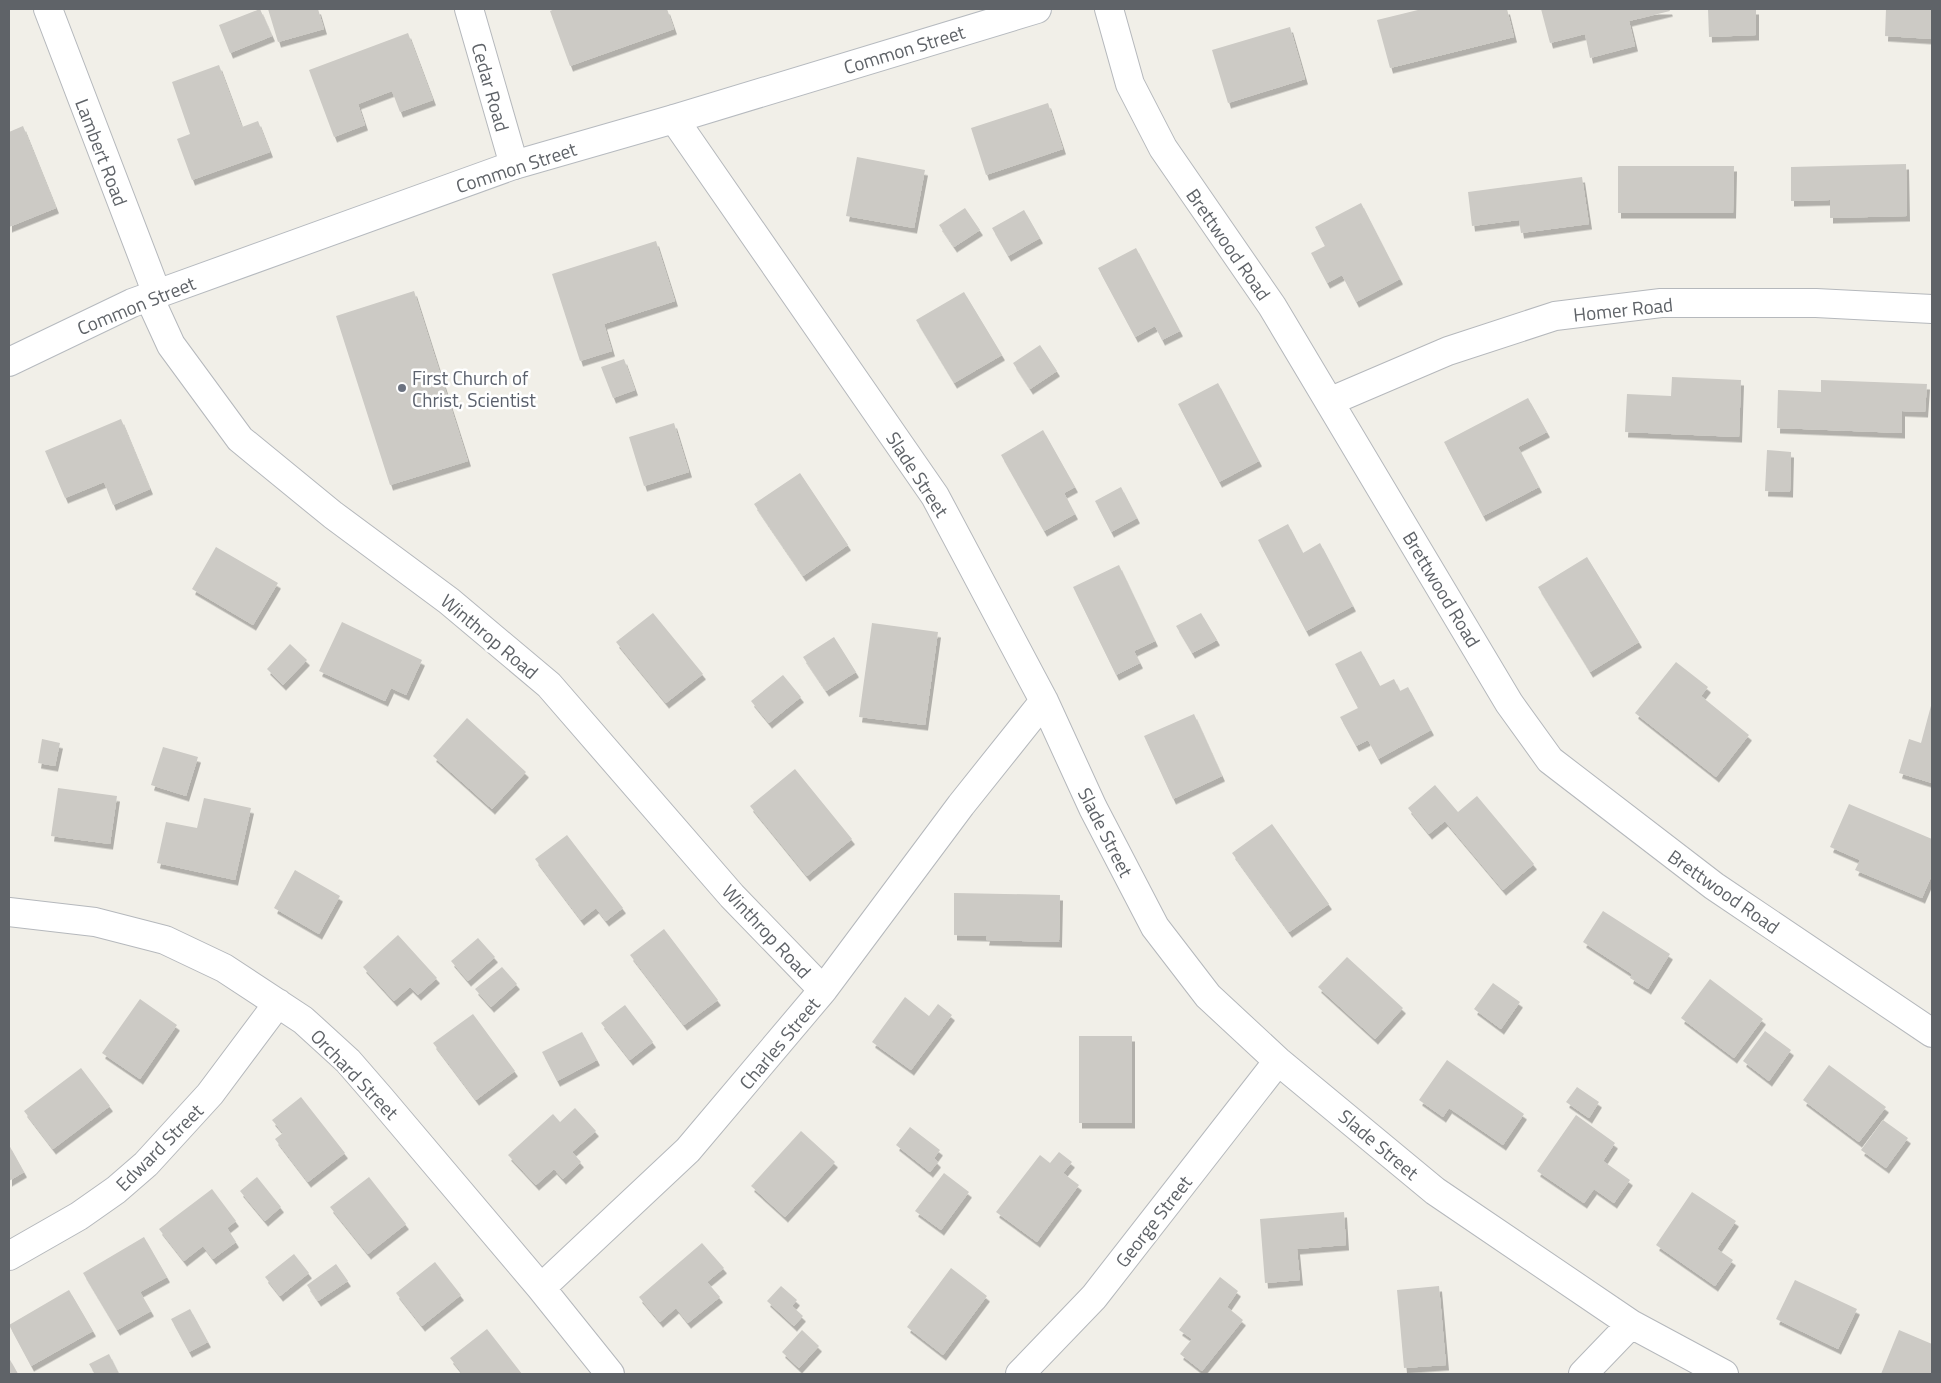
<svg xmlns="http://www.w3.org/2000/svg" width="1941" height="1383" viewBox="0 0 1941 1383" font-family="'Titillium Web',sans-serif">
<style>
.building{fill:#cccac5;filter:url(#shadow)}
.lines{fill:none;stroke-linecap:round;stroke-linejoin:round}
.minor-casing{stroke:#b5b8bc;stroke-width:30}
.secondary-casing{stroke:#b6babf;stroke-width:30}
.minor{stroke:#fff;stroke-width:28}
.secondary{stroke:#fff;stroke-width:28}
.worship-dot{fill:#6b7280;stroke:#fff;stroke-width:2}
.labels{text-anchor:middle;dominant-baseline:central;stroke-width:5;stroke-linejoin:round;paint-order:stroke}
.street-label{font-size:19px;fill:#5f6368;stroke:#fff}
.worship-label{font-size:19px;fill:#5b616d;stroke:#fff;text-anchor:start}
</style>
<defs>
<filter id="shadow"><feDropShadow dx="3" dy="5.5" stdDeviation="0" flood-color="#0004"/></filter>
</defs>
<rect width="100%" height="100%" fill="#f1efe8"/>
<path class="building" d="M260,9L272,36L230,53L219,25Z
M268,9H318L324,29L278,42Z
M555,9H667L674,29L570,66L550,11Z
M1422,9H1507L1514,37L1390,68L1377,20Z
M1541,9H1669L1670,11L1629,21L1635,46L1590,58L1585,34L1550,43Z
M1708,9H1756V35L1709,37Z
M1886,9H1932V39L1885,36Z
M1290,27L1305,79L1228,103L1212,50Z
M408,33L433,100L400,112L392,91L358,104L365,125L334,137L309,70Z
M219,65L242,127L258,121L270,152L192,180L177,139L190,134L172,82Z
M1048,103L1063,149L986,175L971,128Z
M23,126L56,208L9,227V132Z
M857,157L925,170L914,228L846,216Z
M1906,164L1907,216L1830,218V200L1791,201V167Z
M1618,166H1734L1733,213H1618Z
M1582,177L1589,224L1521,233L1519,220L1472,226L1468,192Z
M1361,203L1400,279L1356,302L1342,275L1327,283L1311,253L1325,246L1315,227Z
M965,208L980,230L954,247L939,225Z
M1024,210L1040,238L1008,256L992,228Z
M656,241L675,301L604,324L612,351L580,361L552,274Z
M1136,248L1180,331L1162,340L1155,326L1135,337L1098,268Z
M414,291L468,461L390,485L336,316Z
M964,292L1002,355L954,383L916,320Z
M1040,345L1057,371L1030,389L1013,363Z
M624,359L635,390L613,398L601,367Z
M1672,377L1741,380L1739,437L1625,432L1627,394L1671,396Z
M1821,380L1927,384L1925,412L1902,411V433L1777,428L1778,390L1821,392Z
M1218,383L1259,461L1219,482L1178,404Z
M1528,398L1547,432L1518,447L1539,487L1483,516L1444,442Z
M121,419L150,489L113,505L104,482L65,498L45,451Z
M674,423L689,472L644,486L629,437Z
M1043,430L1075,487L1064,493L1075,514L1044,531L1001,455Z
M1767,450L1791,452L1790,492L1765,491Z
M800,473L848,545L803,576L754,504Z
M1121,487L1137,518L1111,532L1095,501Z
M1288,524L1303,553L1320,543L1353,606L1306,631L1258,540Z
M216,547L278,583L253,625L192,589Z
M1587,557L1639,642L1590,672L1538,587Z
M1119,565L1155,641L1134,651L1140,663L1116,675L1073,587Z
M653,613L703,674L666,703L616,642Z
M1201,613L1217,640L1192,653L1176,626Z
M342,622L422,660L406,695L391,688L385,701L319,671Z
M872,623L938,632L925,725L859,717Z
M834,637L856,672L826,691L803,657Z
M290,644L307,660L283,685L267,669Z
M1361,651L1380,686L1394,679L1400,691L1408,687L1431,730L1378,759L1368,740L1356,746L1340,717L1358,708L1335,664Z
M1676,662L1708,687L1701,696L1749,735L1716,777L1635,713Z
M783,675L801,697L769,723L751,701Z
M1932,702V783L1899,773L1909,739L1921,743Z
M1194,714L1222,776L1173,799L1144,736Z
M467,718L526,772L492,809L433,756Z
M42,739L60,743L55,766L38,763Z
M163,747L198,757L186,796L151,785Z
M795,769L852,839L807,876L750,806Z
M1435,785L1458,812L1477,796L1534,864L1503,890L1445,821L1429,834L1408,808Z
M58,788L117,796L110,844L51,836Z
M204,798L251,808L235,880L157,863L166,822L197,828Z
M1849,804L1932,839V875L1922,898L1855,870L1860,860L1830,847Z
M1272,824L1329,904L1289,932L1232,853Z
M567,835L623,908L606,921L596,908L581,920L535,859Z
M295,870L340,896L319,934L274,908Z
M954,893L1060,895L1059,942L986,940L987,936L954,935Z
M1603,911L1670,954L1648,989L1630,978L1632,974L1583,942Z
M664,929L718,1000L684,1025L630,955Z
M398,935L437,978L418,995L410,987L394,1001L363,967Z
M478,938L495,957L468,981L451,961Z
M1347,957L1403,1008L1375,1039L1318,987Z
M502,967L517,984L491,1007L475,989Z
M1710,979L1763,1019L1734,1058L1681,1018Z
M1493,983L1520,1002L1501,1029L1474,1009Z
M905,997L929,1016L938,1004L952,1015L911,1070L872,1042Z
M140,999L177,1025L140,1079L102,1053Z
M625,1005L653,1042L630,1060L601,1023Z
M473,1014L515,1071L476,1100L433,1043Z
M1765,1031L1791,1050L1769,1081L1743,1061Z
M582,1032L597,1060L557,1081L542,1052Z
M1079,1036H1132V1123H1079Z
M1447,1060L1524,1114L1503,1145L1449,1108L1443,1117L1419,1100Z
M1829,1065L1886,1107L1859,1142L1803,1100Z
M81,1068L110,1106L53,1149L24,1111Z
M1577,1087L1599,1102L1589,1118L1566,1102Z
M301,1097L345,1153L308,1182L275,1139L283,1133L272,1120Z
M575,1108L596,1131L572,1152L581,1162L563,1179L554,1169L536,1185L508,1155L553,1114L560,1122Z
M1576,1115L1615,1143L1603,1161L1630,1180L1614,1203L1594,1189L1584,1203L1537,1171Z
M1883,1120L1908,1138L1886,1168L1861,1150Z
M910,1127L940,1150L934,1158L938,1162L930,1172L896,1145Z
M801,1131L835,1162L785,1217L751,1186Z
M9,1145L24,1172L9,1181Z
M1059,1152L1072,1162L1063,1173L1079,1185L1037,1242L996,1212L1040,1155L1050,1163Z
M944,1173L969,1192L941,1230L915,1211Z
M257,1177L281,1207L265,1221L240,1191Z
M369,1177L406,1224L368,1254L330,1207Z
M212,1189L236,1221L227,1228L236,1242L213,1259L203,1246L184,1261L159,1229Z
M1692,1192L1736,1221L1717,1249L1733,1260L1715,1286L1656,1245Z
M1344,1212L1346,1245L1297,1249L1300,1280L1265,1283L1260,1219Z
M144,1237L167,1277L140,1292L151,1311L117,1330L83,1273Z
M702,1243L724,1268L707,1282L720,1297L688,1323L676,1308L660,1322L639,1297Z
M294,1254L309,1273L280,1296L265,1277Z
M435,1262L461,1295L422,1326L396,1293Z
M336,1264L348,1281L318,1301L307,1285Z
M951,1268L987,1296L943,1355L907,1327Z
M1220,1277L1238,1291L1227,1307L1243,1320L1202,1371L1180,1354L1192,1339L1179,1330Z
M1795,1280L1857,1309L1838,1349L1776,1319Z
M781,1286L797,1300L792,1306L803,1316L794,1326L767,1301Z
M1439,1286L1446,1365L1404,1368L1397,1290Z
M69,1290L93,1331L31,1366L9,1325Z
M190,1309L208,1342L189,1352L171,1319Z
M487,1329L522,1374H463L450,1358Z
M802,1330L819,1346L799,1368L782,1352Z
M1899,1330L1932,1344V1374H1881Z
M109,1354L119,1374H95L89,1364Z
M9,1358L18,1374H9Z"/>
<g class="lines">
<g class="minor-casing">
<path id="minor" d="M48,9L157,294
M469,9L514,165
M1109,9L1130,84L1163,148L1272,306L1509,703L1550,760L1714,886L1932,1033
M674,119L935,496L1044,701L1093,808L1155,927L1208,996L1278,1061L1435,1191L1631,1324L1724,1374
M149,297L171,345L240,439L333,515L449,601L549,685L732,896L823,990
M1331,401L1448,351L1555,316L1661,303H1816L1932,309
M9,912L95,922L165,940L224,968L303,1020L348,1061L381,1099L541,1288L610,1374
M9,1256L79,1216L116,1190L146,1164L210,1094L278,1003
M541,1288L688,1150L823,990L961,805L1044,701
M1020,1374L1094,1297L1278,1061
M1583,1374L1631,1324"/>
</g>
<g class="secondary-casing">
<path id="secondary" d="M9,362L132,303L514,165L674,119L1037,9"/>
</g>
<use href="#minor" class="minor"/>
<use href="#secondary" class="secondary"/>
</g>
<circle class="worship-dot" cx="402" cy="388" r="5"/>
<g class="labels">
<g class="street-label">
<text transform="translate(904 49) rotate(-17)">Common Street</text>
<text transform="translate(491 87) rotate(74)">Cedar Road</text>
<text transform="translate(102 152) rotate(69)">Lambert Road</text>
<text transform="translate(516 167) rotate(-18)">Common Street</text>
<text transform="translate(1229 244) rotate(55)">Brettwood Road</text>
<text transform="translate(136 305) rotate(-22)">Common Street</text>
<text transform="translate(1623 309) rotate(-6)">Homer Road</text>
<text transform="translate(918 474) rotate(57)">Slade Street</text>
<text transform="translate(1442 589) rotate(59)">Brettwood Road</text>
<text transform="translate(490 636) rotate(40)">Winthrop Road</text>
<text transform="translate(1106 832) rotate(63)">Slade Street</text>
<text transform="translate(1724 891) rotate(35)">Brettwood Road</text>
<text transform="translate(767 931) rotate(47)">Winthrop Road</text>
<text transform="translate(779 1043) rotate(-50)">Charles Street</text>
<text transform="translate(355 1074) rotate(46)">Orchard Street</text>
<text transform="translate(1379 1144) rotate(40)">Slade Street</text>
<text transform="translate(159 1147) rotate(-45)">Edward Street</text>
<text transform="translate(1153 1221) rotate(-52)">George Street</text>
</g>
<g class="worship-label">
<text x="412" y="377">First Church of<tspan x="412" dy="22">Christ, Scientist</tspan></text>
</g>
</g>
<rect width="1941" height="1383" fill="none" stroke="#5f6368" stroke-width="20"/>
</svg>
